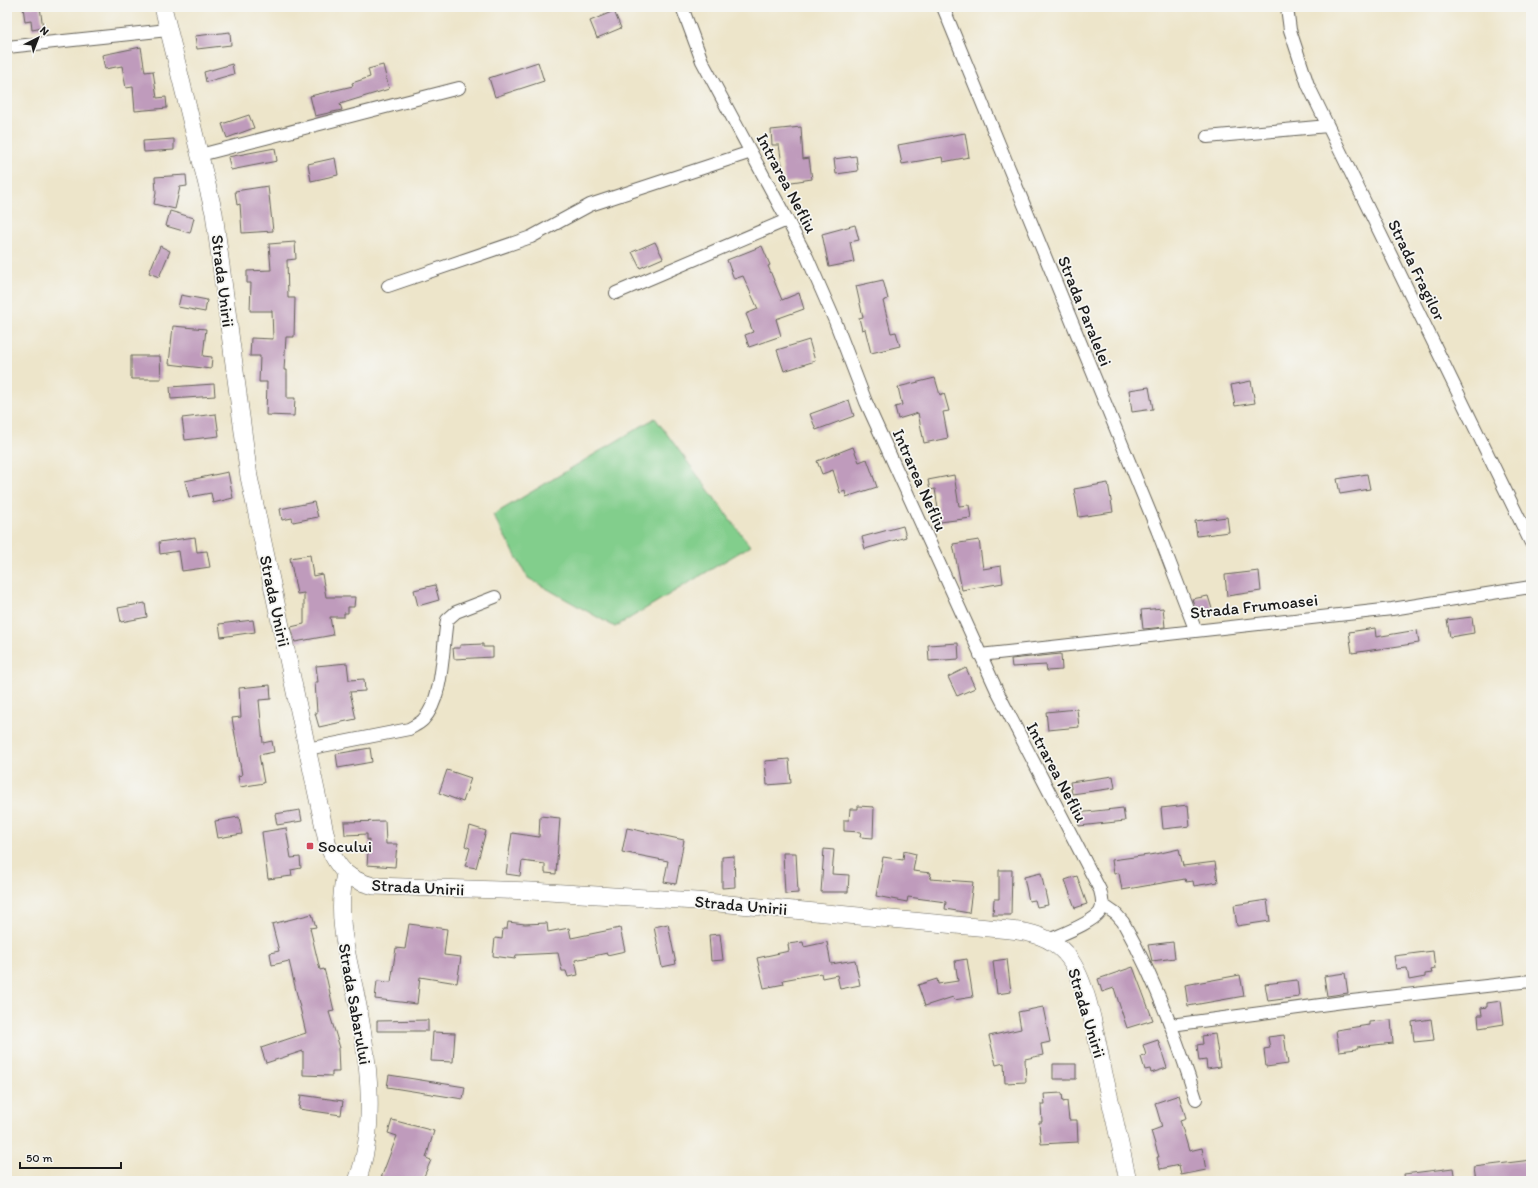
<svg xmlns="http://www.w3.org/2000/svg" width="1538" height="1188" viewBox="0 0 1538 1188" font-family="Itim,sans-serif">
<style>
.green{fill:#82ce8c;stroke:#4f7554}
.building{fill:#bf9bbc}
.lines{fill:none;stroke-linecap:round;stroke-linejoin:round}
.street-casing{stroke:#656259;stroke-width:14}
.secondary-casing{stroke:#656259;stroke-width:18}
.street{stroke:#fff;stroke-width:12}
.secondary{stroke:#fff;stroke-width:17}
.poi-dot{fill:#d1495b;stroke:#f6f6f2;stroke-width:1.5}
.labels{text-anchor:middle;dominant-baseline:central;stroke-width:3.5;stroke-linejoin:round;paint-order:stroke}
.street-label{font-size:17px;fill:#1c1c1c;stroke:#f6f6f2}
.poi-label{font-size:17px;fill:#1c1c1c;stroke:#f6f6f2;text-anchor:start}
</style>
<rect width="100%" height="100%" fill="#f6f6f2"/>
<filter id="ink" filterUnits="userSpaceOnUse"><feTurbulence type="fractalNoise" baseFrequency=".025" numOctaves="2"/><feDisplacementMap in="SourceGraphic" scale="8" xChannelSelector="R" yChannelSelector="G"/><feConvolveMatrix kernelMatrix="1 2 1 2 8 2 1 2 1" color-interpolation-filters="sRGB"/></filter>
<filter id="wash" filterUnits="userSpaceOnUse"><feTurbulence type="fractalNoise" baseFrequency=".012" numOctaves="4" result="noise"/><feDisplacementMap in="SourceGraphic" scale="16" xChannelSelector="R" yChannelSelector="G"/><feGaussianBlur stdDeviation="0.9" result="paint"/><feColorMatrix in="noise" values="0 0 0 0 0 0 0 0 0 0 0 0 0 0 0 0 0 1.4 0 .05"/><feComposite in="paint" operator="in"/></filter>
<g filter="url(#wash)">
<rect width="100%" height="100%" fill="#ede5ca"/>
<path class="green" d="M655,418L750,546L615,627L528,578L493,515Z"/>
<g id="blocks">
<path class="building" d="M23,7H40L43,28L32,30L31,21L25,22Z
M614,11L621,28L597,38L590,21Z
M230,32L231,45L197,49L195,36Z
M141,47L145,72L153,71L157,98L166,97L167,108L135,111L133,87L126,88L122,66L105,69L102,55Z
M538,62L544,81L495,97L489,78Z
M232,64L234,74L206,82L204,72Z
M383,65L389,89L340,104L342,110L315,116L310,96L353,86L352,83L370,77L368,69Z
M249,115L254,128L227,138L222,124Z
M801,127L803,159L809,158L812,179L785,183L779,145H772L771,130Z
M965,133L969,157L943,162L942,157L902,164L898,145Z
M174,139V150L144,152L143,141Z
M275,148L277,161L231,170L228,157Z
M856,156L858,171L836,174L834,159Z
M335,158L338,175L311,181L308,164Z
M186,175L187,186L180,187L175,209L154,204L156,193L155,177Z
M268,186L273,231L242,233L240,204L237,205L235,191Z
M170,211L194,218L190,233L166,226Z
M855,225L859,240L850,242L854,262L829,267L822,234Z
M295,242L296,259L287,260L288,298H295L294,337H286L284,370H287V398H295L294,416L266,415L267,382H259L260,356H250L251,338L273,339L272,311H250L251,283H247V271L271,270L269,244Z
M655,242L663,258L640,268L632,252Z
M160,246L170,251L159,277L149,273Z
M762,246L770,265L768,266L782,300L799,293L804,309L776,319L781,336L749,347L745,335L753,332L746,314L758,309L743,276L734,279L727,260Z
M883,280L888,299L883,301L891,333L896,332L900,346L871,353L865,329L862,330L859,318L863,317L856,286Z
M181,295L207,300L205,312L178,307Z
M173,326L206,329L203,356L212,357L211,369L169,364Z
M809,340L815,361L784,371L777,350Z
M131,356H160L161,379H131Z
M935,378L940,395L944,393L949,411L943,412L948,438L924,443L918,413L898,419L895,407L902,405L898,387Z
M1251,381L1255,403L1235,406L1231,385Z
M214,384L215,396L171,399L170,387Z
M1149,387L1153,409L1132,412L1129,390Z
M849,400L854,416L816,430L810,414Z
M216,414L219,436L185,440L182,418Z
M853,447L859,462L867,459L877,487L846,497L845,491L840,493L833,470L822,474L817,461Z
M228,472L233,498L213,503L211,493L189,497L185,481Z
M1367,474L1370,489L1340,494L1337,479Z
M954,475L959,506L969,505L971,518L940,522L935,489L930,490L928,480Z
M1108,483L1113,512L1079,517L1074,489Z
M314,502L318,517L293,522L292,518L282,520L280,509Z
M1227,517L1229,532L1197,536L1195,521Z
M903,526L906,537L865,549L862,537Z
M195,537L197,552L207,551L210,567L182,571L179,551L160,554L159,542Z
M979,540L983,569L1001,566L1003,583L962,590L953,544Z
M310,555L313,576L322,574L326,597H355L354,607H348V613H344V617H330L333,635L295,642L291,627L304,624V593L297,594L290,558Z
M1259,571L1261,591L1227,596L1225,575Z
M435,585L439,600L418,606L414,590Z
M1208,596L1213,612L1198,616L1192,599Z
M145,603L147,617L121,622L118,608Z
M1163,608L1165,627L1143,629L1141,610Z
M1472,617L1474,633L1450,637L1447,620Z
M253,620L255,632L221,637L219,624Z
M1375,628L1376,637L1417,630L1419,643L1352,653L1349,632Z
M958,643L959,659L929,661L928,645Z
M483,644V647H493V657L454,659L453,648H460V645Z
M1061,654L1062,670L1047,671L1046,665L1012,667L1011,659Z
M347,663L349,680L364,679L365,691L350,692L356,719L319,727L315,713H317L315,682H318L316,666Z
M966,668L975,688L957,696L948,677Z
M270,685L271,699L259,700L263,743L272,741L274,752L259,755L264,783L240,787L238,776L242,775L232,718L241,717L239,688Z
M1077,709L1079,727L1048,730L1046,712Z
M370,748L372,762L338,768L336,754Z
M789,759L791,783L767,785L765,761Z
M447,770L471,778L463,802L439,793Z
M1113,776L1115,788L1072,794L1070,782Z
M1188,805L1190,826L1163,829L1161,808Z
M858,806L874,807L873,838L860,837L861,832L844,831V820H849L850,809H858Z
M1123,808L1125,821L1079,826L1077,813Z
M300,810L302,821L277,825L275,814Z
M540,816L560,818L556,874L545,873V864L522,861L520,876L506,874L512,833L539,837Z
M239,817L242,834L218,838L215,821Z
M385,821L386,844H397L395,867L367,865L369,839L367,840V834L345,835L344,822Z
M470,826L486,831L476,868L465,866L470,848L465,846Z
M286,828L291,858L300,857L301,868L291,870L292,876L268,879L262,832Z
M627,828L684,840L676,884L664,882L668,861L622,852Z
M824,849L834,850L832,874L849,875L848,892H821Z
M1179,849L1183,866L1215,862L1218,882L1194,886L1193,881L1186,882L1185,879L1122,890L1119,873L1114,874L1112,860L1156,854Z
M904,851L916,854L913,871L931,873L930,879L973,882L969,913L945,909L946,902L908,897L907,902L876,896L883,857L903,860Z
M783,853H796L798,893L785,894Z
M734,856L735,887L722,888V857Z
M999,870H1012L1011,915H993L994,899H999Z
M1041,873L1048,905L1037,907L1035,900L1029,901L1024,877Z
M1077,876L1087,904L1075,908L1065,880Z
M1267,900L1270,921L1237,926L1234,905Z
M312,914L316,927L310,928L320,970L324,969L327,980L334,1011L329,1012L340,1048H338L339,1072H332V1076L303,1075V1051L266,1063L261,1048L306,1033L289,961L272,965L270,953L279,951L272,924Z
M508,922L525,924L547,923L548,932L569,928L571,938L620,928L625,951L607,955V953L575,960L578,975L568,977L566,971H562L558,953L516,955L515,959L493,956L495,938L502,939L503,929H507Z
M409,924L447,929L444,955L461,957L457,983L420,977L417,1004L375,999L377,981L391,982L396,948L405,949Z
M668,924L676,964L662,967L654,927Z
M720,934L723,960L711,961L709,935Z
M803,942L804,947L827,942L831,964L855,960L860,985L840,989L837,975L822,978L821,973L783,980L784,984L764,988L757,958L789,951L788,944Z
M1173,942L1175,958L1152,961L1148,945Z
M1433,951L1435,969L1431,970L1432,973L1425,974V977L1409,980L1407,968L1396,969L1394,956Z
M967,959L973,997L954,1000L953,997L925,1006L918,985L937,979L938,984L958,981L955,961Z
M1007,959L1011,992L997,994L993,961Z
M1133,967L1153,1020L1127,1028L1114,988L1102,992L1098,979Z
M1345,973L1348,993L1327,996L1324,976Z
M1240,975L1244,996L1188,1006L1185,985Z
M1297,980L1299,997L1268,1001L1265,984Z
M1501,1001L1504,1024L1479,1028L1478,1015H1482L1481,1008L1487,1007V1003Z
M1043,1007L1050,1042L1041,1044L1043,1055L1025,1059L1026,1082L1005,1083L1004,1063L996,1065L989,1036L1021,1029L1018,1012Z
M1431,1019L1434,1040L1414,1042L1412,1022Z
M428,1020V1031H377V1021Z
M1391,1020L1393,1043L1357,1047V1049L1339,1051L1336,1030L1369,1025V1022Z
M433,1032L455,1033L453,1062L431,1061Z
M1215,1034L1220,1067L1207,1069L1206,1060L1199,1061L1197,1045L1203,1044L1202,1036Z
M1284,1035L1288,1064L1266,1067L1264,1049L1270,1048L1268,1037Z
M1158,1040L1167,1068L1151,1073L1150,1069L1145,1070L1141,1057L1146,1055L1143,1045Z
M1053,1064H1076V1079H1053Z
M389,1075L465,1087L463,1099L387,1087Z
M1062,1093L1063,1102L1067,1101L1069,1120H1077L1078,1142L1041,1144L1039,1122H1042L1041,1104H1045L1044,1094Z
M301,1095L343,1101L341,1115L299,1109Z
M1179,1095L1186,1118L1180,1120L1189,1151L1202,1148L1206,1170L1181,1175L1179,1165L1160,1169L1157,1157H1159L1151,1131L1162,1127L1155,1103Z
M392,1120L434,1131L426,1158L431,1160L422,1181H391L381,1178L397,1136L388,1133Z
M1531,1160V1181H1476L1474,1167Z
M1453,1168L1455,1181H1405L1404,1174Z"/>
</g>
</g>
<g filter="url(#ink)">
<use href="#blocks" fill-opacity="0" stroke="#656259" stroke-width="1"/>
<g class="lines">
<g class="street-casing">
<path id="street" d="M682,7L702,61L807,257L835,321L866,402L998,693L1100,890C1102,897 1104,905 1100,912C1092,923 1062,934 1049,940
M943,7L1158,532L1195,629
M1287,7L1290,30L1308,85L1531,543
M7,47L168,30
M1207,137L1328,126
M200,155L459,88
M388,286L531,237L590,205L751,152
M616,293L787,220
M980,655L1392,609L1531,587
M307,749L409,729C414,726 419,724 423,720C444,698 442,650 447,620L456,612L495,597
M1103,905L1116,914L1123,922C1154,977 1177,1038 1196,1099
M1171,1025L1343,1002L1531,981"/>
</g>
<g class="secondary-casing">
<path id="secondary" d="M163,7L214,213L249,477L328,846C339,870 348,880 374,886L531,891L696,901L1010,930C1031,932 1051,937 1065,953C1087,977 1095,1032 1102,1065C1111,1104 1120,1142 1128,1181
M345,874C336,916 346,950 355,991C367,1049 379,1123 357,1181"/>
</g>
<use href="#street" class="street"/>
<use href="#secondary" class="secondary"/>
</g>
</g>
<rect class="poi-dot" x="306" y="842" width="8" height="8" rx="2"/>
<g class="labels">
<g class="street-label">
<text transform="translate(787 183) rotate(62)">Intrarea Nefliu</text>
<text transform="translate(1417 270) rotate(64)">Strada Fragilor</text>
<text transform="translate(223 281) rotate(83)">Strada Unirii</text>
<text transform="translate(1085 311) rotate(68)">Strada Paralelei</text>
<text transform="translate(920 480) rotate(66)">Intrarea Nefliu</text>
<text transform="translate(275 601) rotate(78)">Strada Unirii</text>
<text transform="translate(1254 606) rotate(-6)">Strada Frumoasei</text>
<text transform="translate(1057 772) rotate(62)">Intrarea Nefliu</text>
<text transform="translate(418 887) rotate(3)">Strada Unirii</text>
<text transform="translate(741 905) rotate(5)">Strada Unirii</text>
<text transform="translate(355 1004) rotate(80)">Strada Sabarului</text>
<text transform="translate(1087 1013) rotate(73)">Strada Unirii</text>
</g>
<g class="poi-label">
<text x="318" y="846">Socului</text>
</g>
</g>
<rect width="1538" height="1188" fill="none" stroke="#f6f6f2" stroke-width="24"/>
<g transform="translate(38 38) rotate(42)" stroke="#f6f6f2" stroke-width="3" paint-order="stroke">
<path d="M0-3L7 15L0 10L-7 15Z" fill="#1c1c1c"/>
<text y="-6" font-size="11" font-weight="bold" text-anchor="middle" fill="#1c1c1c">N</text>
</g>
<path d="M20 1162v6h101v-6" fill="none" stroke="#1c1c1c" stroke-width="2"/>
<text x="26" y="1162" font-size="12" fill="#1c1c1c" stroke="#f6f6f2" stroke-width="3" paint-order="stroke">50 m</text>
</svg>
